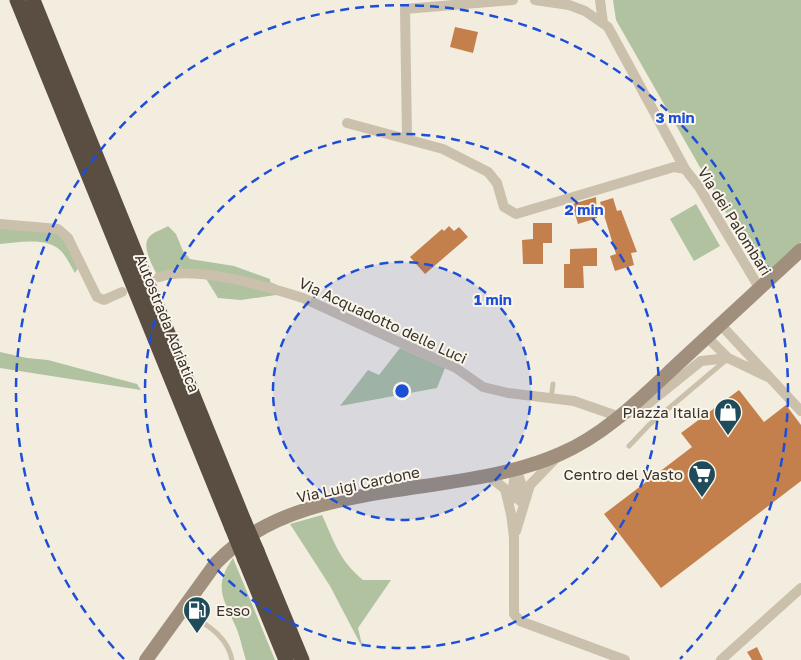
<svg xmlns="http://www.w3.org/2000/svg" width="801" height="660" viewBox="0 0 801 660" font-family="'Golos Text',sans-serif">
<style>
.green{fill:#b0c29f}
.building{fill:#c4804c}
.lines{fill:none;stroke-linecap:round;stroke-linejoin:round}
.service{stroke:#cbc0ab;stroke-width:5}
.minor{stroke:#cbc0ab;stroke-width:10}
.secondary{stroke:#9f8f7c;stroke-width:14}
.motorway{stroke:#5a4d41;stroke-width:15}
.motorway-bridge{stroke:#5a4d41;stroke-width:15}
.ring{fill:none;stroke:#1d4ed8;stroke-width:2.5;stroke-dasharray:9 6}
.labels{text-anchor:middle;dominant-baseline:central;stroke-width:4;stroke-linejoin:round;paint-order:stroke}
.street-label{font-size:15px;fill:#39312a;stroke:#faf6ec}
.poi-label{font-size:15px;fill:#39312a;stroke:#faf6ec;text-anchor:end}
.centre{fill:#1d4ed8;stroke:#faf6ec;stroke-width:2.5}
.ring-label{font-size:15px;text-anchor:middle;font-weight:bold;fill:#1d4ed8;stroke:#faf6ec;stroke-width:4;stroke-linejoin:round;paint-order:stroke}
</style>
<rect width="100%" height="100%" fill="#f3eddf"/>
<path class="green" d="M613,0H801V242L762,276L616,20Z
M696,204L720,246L694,261L670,219Z
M168,226L176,234L183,251L190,259L234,266L270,279V282L277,285L276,295L241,300L218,298L205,277L157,275C153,266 140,245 150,236C154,232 163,229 168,226Z
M0,227L56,232L65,238L78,268L75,273C71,266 67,258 62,252C47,236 19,243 0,244Z
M400,348L445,368L437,388L340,406L368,370L379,375Z
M0,352L27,358L48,360L111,377L137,384L141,390L0,368Z
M322,515C335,543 339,560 363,580H391L358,628L363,649L330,586L290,524Z
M233,558L275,660H246C242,648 240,634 234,623C222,597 214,585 233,558Z"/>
<path class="building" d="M455,27L478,32L473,53L450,47Z
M596,197L597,218L578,224L572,204Z
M613,198L617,211L621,210L637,252L631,253L634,265L615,271L610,256L616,254L600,202Z
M533,223H552V243H543V264H523L522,240L533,239Z
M449,226L454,231L459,227L468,237L425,274L410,257L442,229L444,231Z
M597,248V266H583L584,288H564V264H570V249Z
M739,390L764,422L786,405L801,425V481L661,588L604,514L692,447L681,433Z
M757,647L763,660H752L747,652Z"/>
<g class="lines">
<path class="service" d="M551,398L553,384
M629,446L649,425L726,360
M184,610C204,624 227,634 232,660"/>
<path class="minor" d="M535,0L569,5L585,11L608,27L685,169
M600,0L603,23
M347,123L443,149L488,172L497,183L504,207L516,214L674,167L685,169L699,187L760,289
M407,137L405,9L513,0
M0,224L58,229L68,238L97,297L104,300L122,292
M159,277C195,265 266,286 303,298L456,368L483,387L508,393L574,401L620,417L649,403L701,361L728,358
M720,324L801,411
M707,337L728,358L768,377
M516,469L521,483L520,501
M490,477L505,489L511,514L514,537V614L520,621L625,660
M511,500L516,468
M516,531L530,485L557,457
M721,660L801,588"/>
<path class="secondary" d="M146,660L216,563C300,474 454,501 560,454C607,434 644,395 682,360C721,324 761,287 801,250"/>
<path class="motorway" d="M17,0L232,528
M33,0L244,521
M257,551L302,660
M245,560L286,660"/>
<path class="motorway-bridge" d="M244,521L257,551
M232,528L245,560"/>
</g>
<circle cx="402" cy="391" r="129" fill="#1d4ed8" fill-opacity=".12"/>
<g class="ring">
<circle cx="402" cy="391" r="129"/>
<circle cx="402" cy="391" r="257"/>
<path d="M124 659A386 386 0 1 1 680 659"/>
</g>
<defs>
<g id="shop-pin" transform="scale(1.4375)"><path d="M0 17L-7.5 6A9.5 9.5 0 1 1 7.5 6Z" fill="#204b5a" stroke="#faf6ec"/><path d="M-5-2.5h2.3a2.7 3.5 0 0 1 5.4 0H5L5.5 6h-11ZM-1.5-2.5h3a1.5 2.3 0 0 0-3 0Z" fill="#fff"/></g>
<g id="supermarket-pin" transform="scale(1.4375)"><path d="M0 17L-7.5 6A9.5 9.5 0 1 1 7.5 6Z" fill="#204b5a" stroke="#faf6ec"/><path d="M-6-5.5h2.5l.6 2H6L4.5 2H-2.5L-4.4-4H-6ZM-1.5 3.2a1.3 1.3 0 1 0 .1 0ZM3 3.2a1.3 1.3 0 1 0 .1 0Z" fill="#fff"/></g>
<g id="fuel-pin" transform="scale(1.4375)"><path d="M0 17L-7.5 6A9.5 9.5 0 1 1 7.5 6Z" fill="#204b5a" stroke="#faf6ec"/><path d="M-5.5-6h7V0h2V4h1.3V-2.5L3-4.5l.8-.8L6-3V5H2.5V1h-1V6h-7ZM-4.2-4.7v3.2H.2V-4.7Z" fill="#fff"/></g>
</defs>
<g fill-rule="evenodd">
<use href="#shop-pin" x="728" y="412"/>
<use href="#supermarket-pin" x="702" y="474"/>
<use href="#fuel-pin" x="197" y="610"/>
</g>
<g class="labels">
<g class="street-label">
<text transform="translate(735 221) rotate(58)">Via dei Palombari</text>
<text transform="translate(383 320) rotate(25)">Via Acquadotto delle Luci</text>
<text transform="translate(168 323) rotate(68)">Autostrada Adriatica</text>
<text transform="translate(358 484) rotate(-12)">Via Luigi Cardone</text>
</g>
<g class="poi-label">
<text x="709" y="412">Piazza Italia</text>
<text x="683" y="474">Centro del Vasto</text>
<text x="216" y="610" text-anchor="start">Esso</text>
</g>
</g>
<circle cx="402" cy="391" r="8" class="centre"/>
<g class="ring-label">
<text x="675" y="123">3 min</text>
<text x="584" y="215">2 min</text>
<text x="493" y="305">1 min</text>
</g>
</svg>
